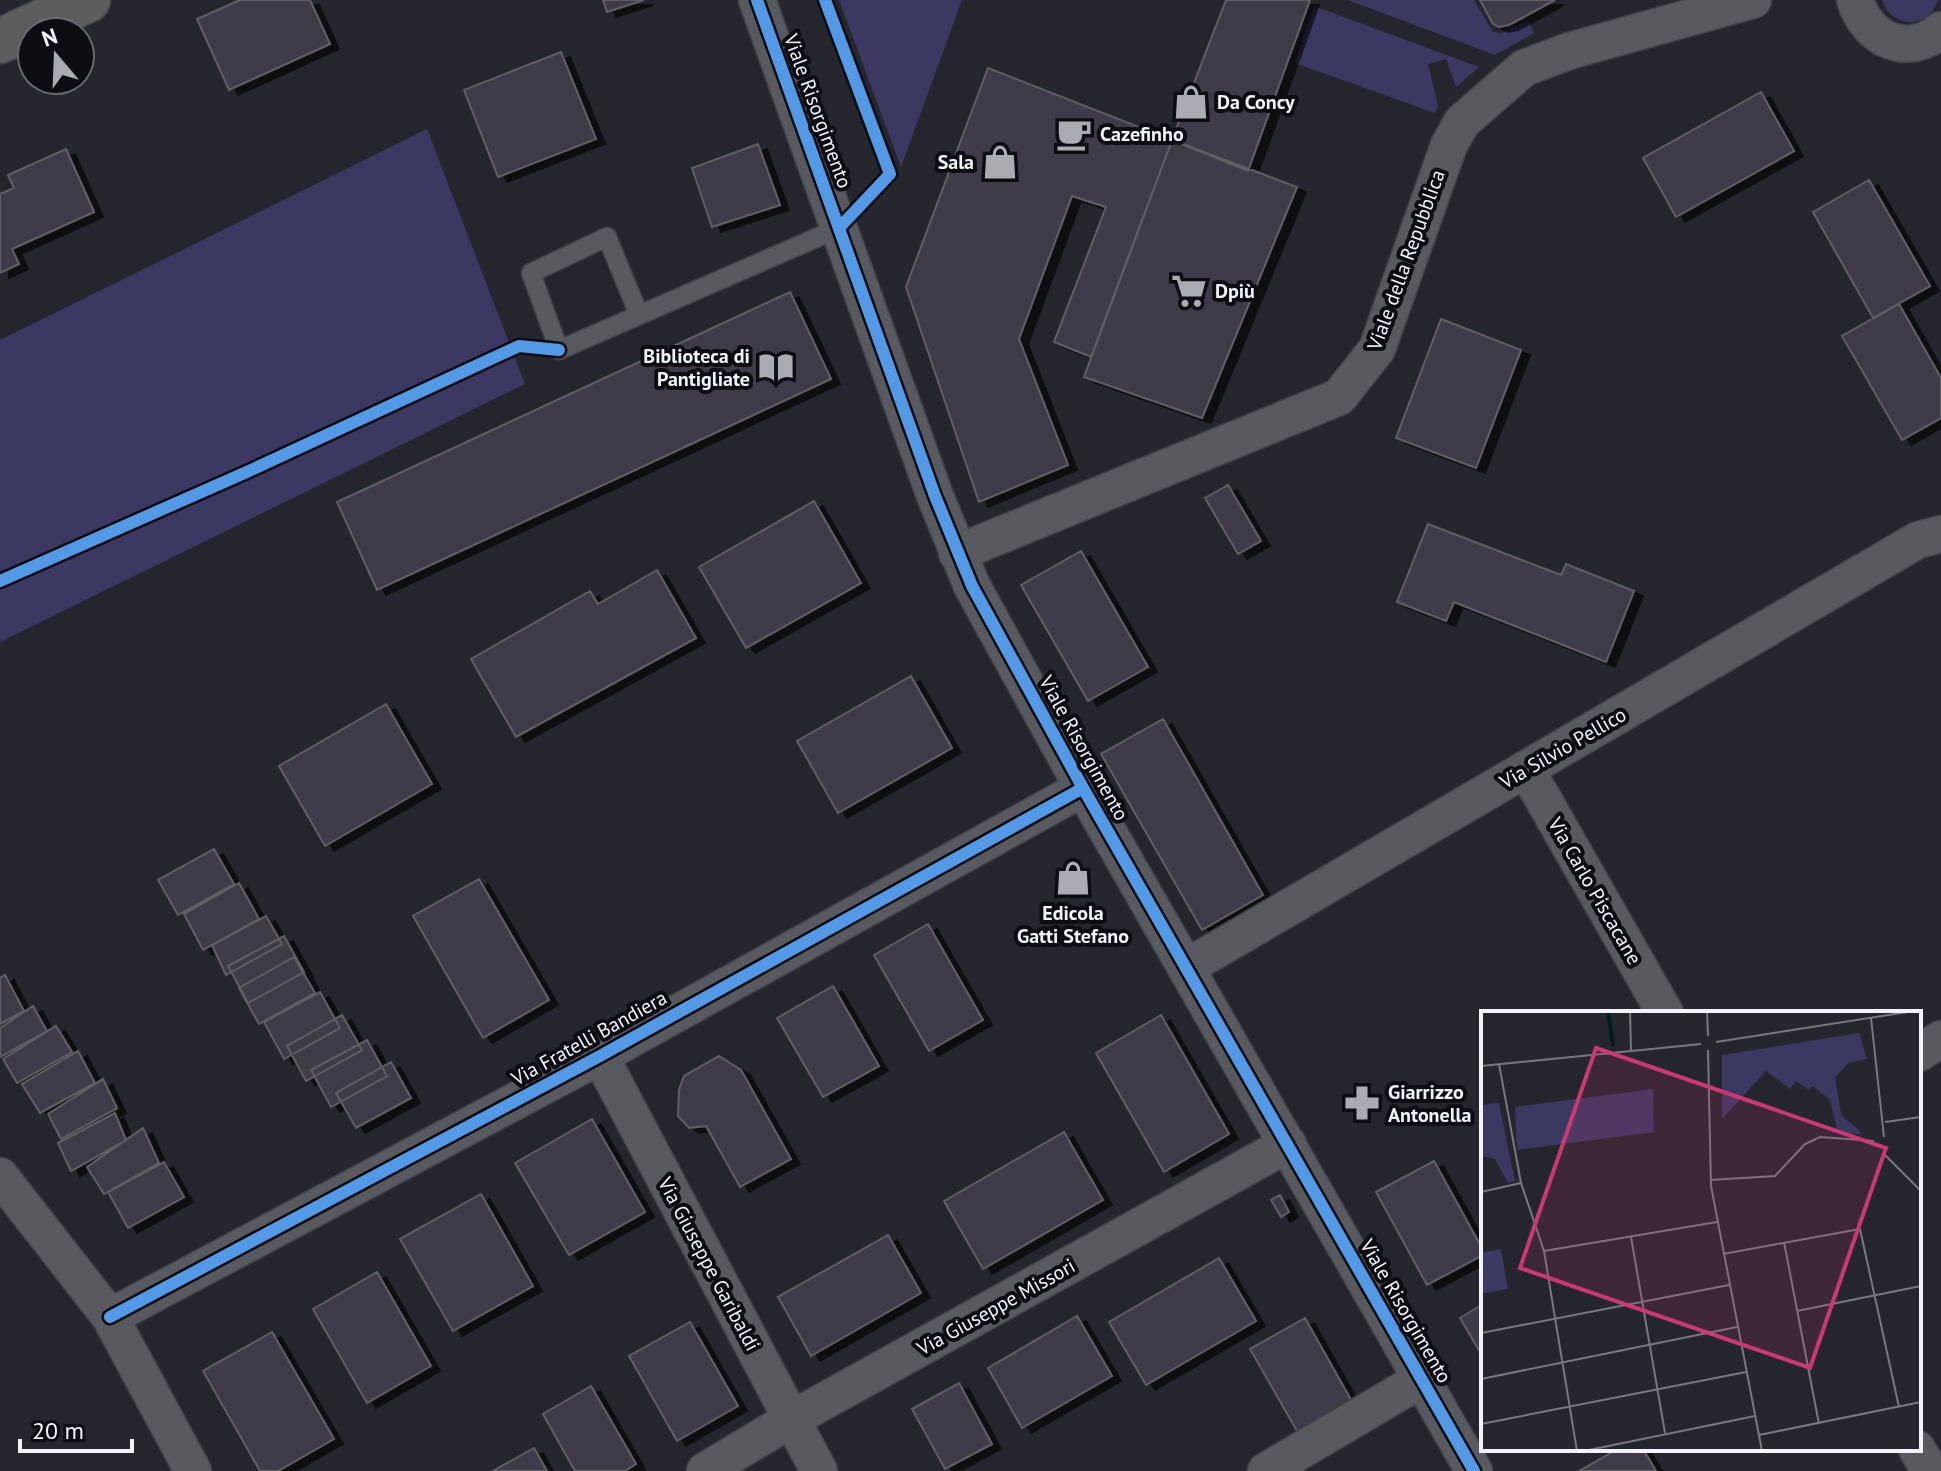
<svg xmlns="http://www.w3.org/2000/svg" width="1941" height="1471" viewBox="0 0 1941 1471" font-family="'PT Sans',sans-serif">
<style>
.green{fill:#3b3961}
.building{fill:#403a48;stroke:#615f66;stroke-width:2;filter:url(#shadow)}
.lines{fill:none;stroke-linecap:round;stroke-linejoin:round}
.lane-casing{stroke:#414148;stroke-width:21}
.street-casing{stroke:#414148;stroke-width:39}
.secondary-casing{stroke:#414148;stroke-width:47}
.lane{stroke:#595a5f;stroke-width:18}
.street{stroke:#595a5f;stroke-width:36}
.secondary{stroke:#5d5c5e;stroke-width:44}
.cycleway-casing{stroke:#0d0d13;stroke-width:17}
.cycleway{stroke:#5399e6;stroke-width:12}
.labels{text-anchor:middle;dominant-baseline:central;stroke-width:8;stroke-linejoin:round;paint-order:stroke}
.poi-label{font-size:20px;font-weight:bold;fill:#f2f3fc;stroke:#0d0d13;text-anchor:start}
.street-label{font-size:20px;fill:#f2f3fc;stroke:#0d0d13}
.inset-river{fill:none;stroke:#031a1e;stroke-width:4}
.inset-road{fill:none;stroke:#787880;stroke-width:2}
.view{fill:#c93973;fill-opacity:0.15;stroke:#c93973;stroke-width:4}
.inset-edge{fill:none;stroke:#f2f3fc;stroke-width:4}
</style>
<defs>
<filter id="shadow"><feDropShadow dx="9" dy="5" stdDeviation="0" flood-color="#0009"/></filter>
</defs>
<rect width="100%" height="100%" fill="#26262e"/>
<path class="green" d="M839,0H962L901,167Z
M1348,0H1474L1493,32L1502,33L1528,21L1534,33L1495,55Z
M1882,0H1938C1929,30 1892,29 1882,0Z
M1314,6L1479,67L1456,87L1446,59L1428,64L1438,106L1435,113L1295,63Z
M427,129L525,384L0,642V340Z"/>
<path class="building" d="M240,0H310L330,44L229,90L197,19Z
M603,0H644L607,12Z
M1226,0H1310L1248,171L1172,140Z
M1480,0H1555L1509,25L1499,27L1493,24Z
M561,52L596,139L498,177L464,90Z
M988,68L1172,140L1091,357L1054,342L1106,207L1072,196L1019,339L1068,465L979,502L906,287Z
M1761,92L1794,151L1676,217L1643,158Z
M1172,140L1297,187L1202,418L1084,377Z
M758,144L780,205L712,227L692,168Z
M66,149L94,212L12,249L19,264L0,273V194L14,188L8,175Z
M1869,180L1930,286L1873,318L1813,212Z
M790,292L831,379L377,590L337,502Z
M1899,304L1941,378V418L1902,440L1842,336Z
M1441,319L1521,350L1476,468L1396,438Z
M1228,485L1261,541L1238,554L1205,498Z
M814,501L861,583L746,648L699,567Z
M1428,524L1561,575L1566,564L1634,591L1606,662L1454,602L1446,621L1397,602Z
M1081,551L1148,667L1088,701L1021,585Z
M657,570L696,638L516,737L471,659L590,591L598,604Z
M911,676L952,748L838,813L797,741Z
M386,704L432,784L325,846L279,766Z
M1163,719L1263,895L1202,930L1101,754Z
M214,849L234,884L178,915L158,880Z
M479,879L549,1000L483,1038L413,916Z
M239,883L259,919L203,950L184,914Z
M266,916L282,944L226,975L212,945Z
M928,924L983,1020L929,1051L874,955Z
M284,936L304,972L248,1003L228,966Z
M294,957L315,993L259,1024L239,988Z
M5,975L24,1011L0,1024V978Z
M833,986L879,1066L823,1097L777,1018Z
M320,992L340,1028L284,1059L264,1022Z
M33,1006L47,1031L0,1057V1028Z
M342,1015L362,1050L306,1081L287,1046Z
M1161,1015L1229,1134L1164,1172L1096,1053Z
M56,1026L72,1052L17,1083L3,1059Z
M367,1040L387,1076L331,1107L311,1070Z
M78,1051L95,1083L40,1113L22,1084Z
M719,1056L741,1070L791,1159L740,1187L706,1126L689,1128L678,1116L679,1090L684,1076Z
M391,1062L411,1098L356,1128L336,1093Z
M103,1079L117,1108L61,1139L48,1114Z
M115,1113L126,1140L71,1171L58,1143Z
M592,1119L645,1212L569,1255L515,1163Z
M143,1128L159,1163L104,1194L87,1167Z
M1064,1132L1103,1200L983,1269L944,1201Z
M1434,1161L1483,1250V1255L1427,1285L1376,1192Z
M164,1162L184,1197L128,1228L108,1192Z
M481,1194L533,1286L453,1331L400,1239Z
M1280,1195L1289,1212L1281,1217L1271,1200Z
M888,1235L921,1293L811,1356L778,1297Z
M1219,1258L1256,1321L1146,1385L1109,1322Z
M377,1272L431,1366L367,1403L313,1309Z
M1483,1304V1357L1460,1318Z
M1077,1316L1112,1376L1022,1428L988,1368Z
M1305,1318L1355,1407L1301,1438L1250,1349Z
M690,1322L738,1406L677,1441L629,1356Z
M272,1332L334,1439L278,1471H260L203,1371Z
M959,1383L992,1444L945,1469L912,1409Z
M591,1386L636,1464L625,1471H575L543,1414Z
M534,1448L547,1471H493Z
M1618,1449H1643L1656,1471H1579Z"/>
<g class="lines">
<g class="lane-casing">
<path id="lane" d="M639,315L607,237L531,273L559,350L839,228"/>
</g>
<g class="street-casing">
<path id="street" d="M757,0L935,496L972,586L1083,788L1474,1471
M1855,0C1867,39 1907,59 1941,30
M957,553L1339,397L1377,349L1449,145L1462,122L1524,68L1569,51L1753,0
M1526,769L1665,1013
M1187,967L1918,540L1941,534
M1919,1053L1941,1039
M600,1056L819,1471
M0,1176L110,1317L193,1471
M110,1317L600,1056L1083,788
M1917,1449L1930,1471
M705,1471L790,1420L1288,1144
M1266,1471L1422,1379"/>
</g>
<g class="secondary-casing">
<path id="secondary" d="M0,41L88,0"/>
</g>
<use href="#lane" class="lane"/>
<use href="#street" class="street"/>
<use href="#secondary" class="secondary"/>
<g class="cycleway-casing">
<path id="cycleway" d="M757,0L935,496L972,586L1083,788L1474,1471
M825,0L890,174L839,228
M0,581L249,471L519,346L559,350
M110,1317L600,1056L1083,788"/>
</g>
<use href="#cycleway" class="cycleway"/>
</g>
<defs>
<g id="shop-bare" transform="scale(2.76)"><path d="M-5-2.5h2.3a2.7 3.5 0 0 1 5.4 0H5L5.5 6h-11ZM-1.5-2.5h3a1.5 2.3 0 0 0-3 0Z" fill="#ababb4" stroke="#0d0d13" stroke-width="2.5" paint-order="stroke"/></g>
<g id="cafe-bare" transform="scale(2.76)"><path d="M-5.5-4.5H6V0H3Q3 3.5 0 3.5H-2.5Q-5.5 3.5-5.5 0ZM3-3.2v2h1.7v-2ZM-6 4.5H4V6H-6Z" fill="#ababb4" stroke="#0d0d13" stroke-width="2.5" paint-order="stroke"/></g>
<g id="supermarket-bare" transform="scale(2.76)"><path d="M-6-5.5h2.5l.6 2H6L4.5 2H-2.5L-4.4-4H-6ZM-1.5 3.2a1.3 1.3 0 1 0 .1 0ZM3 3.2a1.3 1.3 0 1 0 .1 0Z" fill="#ababb4" stroke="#0d0d13" stroke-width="2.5" paint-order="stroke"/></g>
<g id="library-bare" transform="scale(2.76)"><path d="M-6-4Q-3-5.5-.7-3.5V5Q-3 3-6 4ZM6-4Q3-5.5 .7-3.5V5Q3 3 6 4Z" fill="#ababb4" stroke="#0d0d13" stroke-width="2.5" paint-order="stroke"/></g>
<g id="pharmacy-bare" transform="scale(2.76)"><path d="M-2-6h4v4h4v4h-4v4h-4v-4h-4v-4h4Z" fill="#ababb4" stroke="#0d0d13" stroke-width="2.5" paint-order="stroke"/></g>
</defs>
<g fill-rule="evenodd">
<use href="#shop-bare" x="1191" y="102"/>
<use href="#cafe-bare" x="1074" y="134"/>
<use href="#shop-bare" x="1000" y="162"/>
<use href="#supermarket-bare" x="1189" y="291"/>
<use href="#library-bare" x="776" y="367"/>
<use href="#shop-bare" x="1073" y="878"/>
<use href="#pharmacy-bare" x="1362" y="1103"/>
</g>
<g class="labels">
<g class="poi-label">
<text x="1217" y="102">Da Concy</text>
<text x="1100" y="134">Cazefinho</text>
<text x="974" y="162" text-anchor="end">Sala</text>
<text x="1215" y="291">Dpiù</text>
<text x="750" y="356" text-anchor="end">Biblioteca di<tspan x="750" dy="23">Pantigliate</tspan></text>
<text x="1073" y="913" text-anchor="middle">Edicola<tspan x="1073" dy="23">Gatti Stefano</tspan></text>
<text x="1388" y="1092">Giarrizzo<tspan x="1388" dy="23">Antonella</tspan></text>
</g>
<g class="street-label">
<text transform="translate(818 111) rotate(70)">Viale Risorgimento</text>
<text transform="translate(1406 260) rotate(-70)">Viale della Repubblica</text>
<text transform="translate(1084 748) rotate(61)">Viale Risorgimento</text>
<text transform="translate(1563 748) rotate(-30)">Via Silvio Pellico</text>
<text transform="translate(1595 891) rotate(60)">Via Carlo Piscacane</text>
<text transform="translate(589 1038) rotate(-29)">Via Fratelli Bandiera</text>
<text transform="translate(709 1264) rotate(62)">Via Giuseppe Garibaldi</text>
<text transform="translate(996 1307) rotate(-29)">Via Giuseppe Missori</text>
<text transform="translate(1406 1311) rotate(60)">Viale Risorgimento</text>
</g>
</g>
<g transform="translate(1481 1011)">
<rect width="440" height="440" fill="#26262e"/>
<path d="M378,22L386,48L367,52L354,67L360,104L382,123L357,122L349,89L332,75L328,79L315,70L309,78L285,60L241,108V44ZM172,78L173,121L36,139L34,96ZM18,92L34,170L27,172L14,148L0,145V94ZM20,238L27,278L0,283V242Z" fill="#3b3961"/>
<path class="inset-river" d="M127,0L132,35"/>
<path class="inset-road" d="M149,0L150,40M226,0L227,25M390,7L403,126M235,31L433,0M227,39L230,175L281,440M18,53L40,172L63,240L96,440M0,55L220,33M404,111L440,106M402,142L440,180M229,169L294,165L324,133L339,126L393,130M0,181L40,172M150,226L184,422M303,231L338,413M63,240L236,211M242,243L379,218L418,396M316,300L440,275M0,322L248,274M0,368L256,316M0,413L265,361M278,424L440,391M103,440L274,405"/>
<path class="view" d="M115,37L405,137L329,357L39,257Z"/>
<rect width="440" height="440" class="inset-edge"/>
</g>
<g transform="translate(56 56) rotate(341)"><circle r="38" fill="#0d0d13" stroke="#696970" stroke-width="2"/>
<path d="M0-6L14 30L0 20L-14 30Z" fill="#ababb4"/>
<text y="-12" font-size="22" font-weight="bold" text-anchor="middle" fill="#f2f3fc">N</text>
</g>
<path d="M20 1439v12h112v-12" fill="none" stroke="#f2f3fc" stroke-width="4"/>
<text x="32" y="1439" font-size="24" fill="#f2f3fc" stroke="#0d0d13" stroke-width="6" paint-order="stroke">20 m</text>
</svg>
